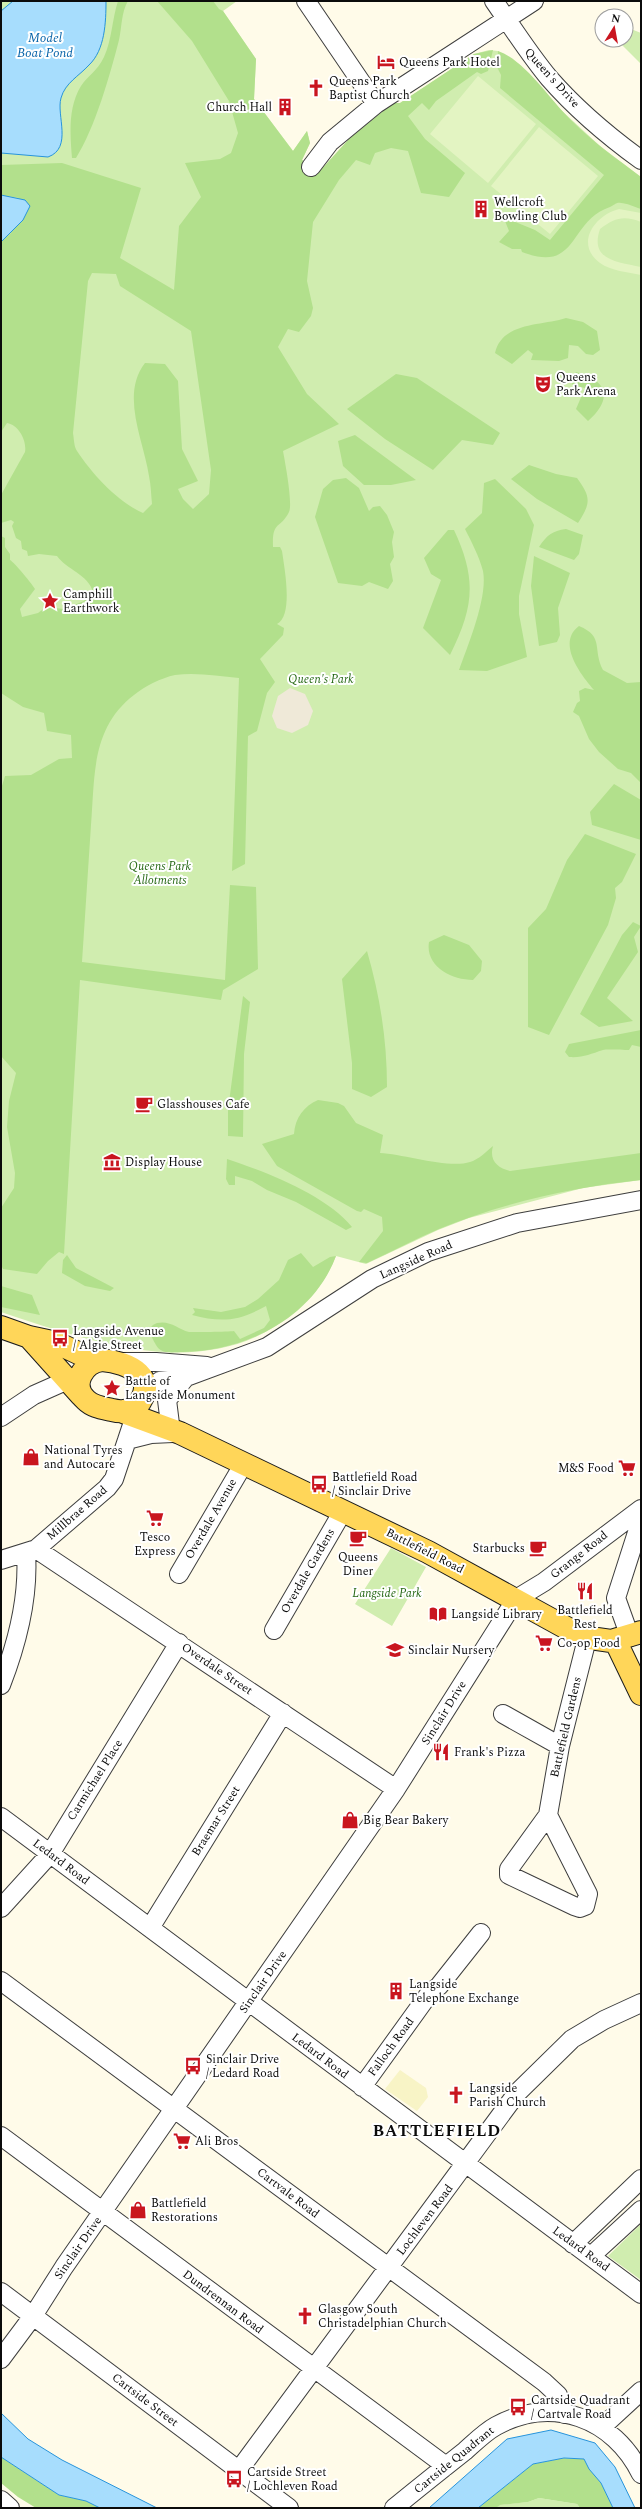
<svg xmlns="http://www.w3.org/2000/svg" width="642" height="2509" viewBox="0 0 642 2509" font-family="Spectral,serif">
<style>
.farmland{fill:#f8f4c6}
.green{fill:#d0edaf}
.forest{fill:#b2e08c;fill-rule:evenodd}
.pitch{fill:#e3f4c2}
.plaza{fill:#efe9d8}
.water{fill:#a7ddfd;stroke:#2794dc}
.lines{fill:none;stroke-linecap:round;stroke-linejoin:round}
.minor-casing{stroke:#3e3e3e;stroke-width:20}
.major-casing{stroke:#1c1c1c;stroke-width:24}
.minor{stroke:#fff;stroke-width:18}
.major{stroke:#ffd659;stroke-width:22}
.labels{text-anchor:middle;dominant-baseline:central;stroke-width:4;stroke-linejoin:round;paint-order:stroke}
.poi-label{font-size:12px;fill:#0b0b0b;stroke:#fff;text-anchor:start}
.street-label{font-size:12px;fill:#0b0b0b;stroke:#fff}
.park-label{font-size:12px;font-style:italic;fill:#276916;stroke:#fff}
.water-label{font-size:13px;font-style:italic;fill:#0864a9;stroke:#fff}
.district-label{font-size:16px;font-weight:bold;letter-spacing:1px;fill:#0b0b0b;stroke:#fff}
</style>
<rect width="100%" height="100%" fill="#fffbe9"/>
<path class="farmland" d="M400,2070L426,2088L428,2097L417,2111L385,2089Z"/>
<path class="green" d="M1,1H237L223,11L256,59L254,99L293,151L307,131L310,143L302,160L319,172L349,139L393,103H400L474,54L489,50L498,51L519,64L560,109L600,146L641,177V1180L583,1188L469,1218L438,1230L366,1264L336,1256C326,1281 312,1298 291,1315C206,1384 92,1342 1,1312Z
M626,27L641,33L640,63L617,40H626Z
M391,1548L426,1567L392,1626L355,1604Z
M641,2224V2280L608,2256Z
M539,2498L577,2504L580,2508H496L499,2505L528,2502Z"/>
<path class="forest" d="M118,1H128C121,13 122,27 119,40C110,75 95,128 76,158H72C70,134 68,107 81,86C88,75 97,72 104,57C112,40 112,19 118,1Z
M157,1H213L219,9L223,11L256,59L254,99L293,151L307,131L310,143L302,160L319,172L349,139L393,103H400L474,54L493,50L488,71L481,74L477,72L436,101L429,110L422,103L408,116L425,139L465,173L449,197L421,193L408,151L391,148L375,153L370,165L356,160L339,180L313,222L307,281L313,308L311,316L299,332L288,329L278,347L307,394L339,424L283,451C285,462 293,504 289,512C280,530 272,520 273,547H280L282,551C284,566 294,615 277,624L284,628L283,635L260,659L275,682L267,693L257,731L248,736L245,864L232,871L239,678C218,676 196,672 175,675C161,678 145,686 134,695C91,728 95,776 91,825C88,871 85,916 82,962L225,980L230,885L256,887L258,969L223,990L221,1000L80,980L64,1254L59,1252L48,1261L37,1274L3,1269L1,1265V1208L14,1188L15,1173L7,1127L9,1101L16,1073L1,1056V789L5,776L31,775L59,759L72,758L71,735L47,731L44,713L23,707L1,693V536L5,538V547L10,554V560C14,562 33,585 35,589L20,609L22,617L38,613L46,607L64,609L84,601L87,596L93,592C88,574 67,570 57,556L39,554L28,556L27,551L22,549L21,541L16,538L12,526L14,522L11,520L1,523V495L25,452C27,441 19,425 7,423L1,432V242L11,233L19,198L1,195V165L62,163L141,188L120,258L174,290L179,226L201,197L185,163L220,159L231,153L238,133L229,101L192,41ZM92,273L116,274L120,286L191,331L211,470L209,494L193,509L183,499L178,489L198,481L182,449L178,381L165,364L145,363C120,395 144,441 149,476C151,485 151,495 152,504L143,513C118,502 92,474 77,451C74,447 74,439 73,433L88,281Z
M498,51C525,60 551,101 572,121C593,142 617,159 641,177V209C635,207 626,203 621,203C616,202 615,205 610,207C568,221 579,274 522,252L521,249H512L499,242L509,231L505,221L508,219L535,230L550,240L604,175L500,88L501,75L497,67Z
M566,318L583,322L597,331L600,350L593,355L586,354L578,346L569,345L568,358L559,361L531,360L533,354L528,350L512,364L495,353C502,322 541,326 566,318Z
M576,372C608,380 613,399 588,421L576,409L585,388L573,385L570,380Z
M396,374L417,378L500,433L493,445L462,440L433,470L385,439L347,409Z
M355,435L416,480L391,485H364L343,466L338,441Z
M529,465L556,474L577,478C591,497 591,503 578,523L537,499L511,479Z
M346,478L359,488L369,511L373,507L380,506L387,515L394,532L392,542L394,557L390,564L393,581L388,589L369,582L362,586L338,583L315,517L323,489L333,480Z
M495,479L526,509L534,525L519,596V614L527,657L487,671L459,670C468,645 488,597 483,571C479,556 472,543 465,529L482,513L484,483Z
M566,529L583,535L579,554L574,560L539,547C547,535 552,531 566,529Z
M448,530H454C477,579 474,607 450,655L423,628L441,580L431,574L424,558Z
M534,556L570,573L558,608L560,635L557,642L539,646L531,586Z
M579,626C605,637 592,649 603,670L627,683L641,682V783L631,773L618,769L599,752L589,739L579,716L573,712L577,703L580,701L579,691L585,688L594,690C581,675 556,643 579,626Z
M614,784L641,800V840L592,825L590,812Z
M585,834L636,854L622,882L615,888L616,898L608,925L549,1035L528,1027V928L546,909L567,860Z
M633,922L641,926L634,937L638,952L607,998L633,1021L599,1027L580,1014L622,935Z
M444,935L469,945L482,961L481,971L473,980C451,980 425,966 429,942Z
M367,951C380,996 387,1040 387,1087L371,1097L352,1089V1063L342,979Z
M243,996L250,1002L244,1054L243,1137L228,1136V1110Z
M641,1030V1047L632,1045L629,1050C622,1050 607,1049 603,1050C590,1054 583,1058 569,1057L565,1052L569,1044Z
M318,1100L338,1103L344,1106L356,1123L383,1135L380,1153C404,1154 449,1169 470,1162C478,1160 487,1151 493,1146C489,1160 497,1168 510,1171L641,1153V1180C573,1187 502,1203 439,1229C415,1239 391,1252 367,1263L359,1262L383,1231L382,1217L364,1209L361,1212L357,1211L277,1166L262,1144L294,1134C295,1118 304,1106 318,1100Z
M227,1159C266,1172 326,1195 352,1227L346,1230L296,1202L267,1190L252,1181L235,1176V1185H229L226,1179Z
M301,1253L313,1267L330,1257L336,1256C313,1318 246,1351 183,1352C174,1352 161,1355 156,1345C152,1338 145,1327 157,1323C170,1320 178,1329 189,1332C193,1332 228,1332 234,1331L240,1339L264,1328L270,1320L266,1306C239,1321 222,1323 192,1315L195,1312L193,1308L221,1312L245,1307L258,1299L279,1280L288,1260Z
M67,1255L76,1268L114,1288L110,1291L85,1286L62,1273L63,1260Z
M1,1286L32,1295L40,1315L1,1307Z
M1,2457L59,2495L86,2501L100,2508H36L18,2497L1,2483Z
M564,2458L584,2459L601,2483L613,2508H580L577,2504L539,2498L528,2502L500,2505L496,2508H478L533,2464Z"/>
<path class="pitch" d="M478,76L536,124L488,183L430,134Z
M539,127L598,176L550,234L491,186Z
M619,209L641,213V222C624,215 614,218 600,229C589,261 619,262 641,267V275C628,272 611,271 600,263C574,244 595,215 619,209Z"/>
<path class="plaza" d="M290,688L305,694L313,711L308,725L292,733L277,728L272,716L278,696Z"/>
<path class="water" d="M13,1H106C106,22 105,50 89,65C79,76 65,83 61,98C56,115 73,148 48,157L1,153V11Z
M1,195L25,200L30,206L23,220L1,242Z
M1,2413L28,2439L62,2460L157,2508H100L86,2501L59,2495L1,2457Z
M551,2430L595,2443L615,2467L635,2508H613L601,2483L589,2469L584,2459L564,2458L533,2464L478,2508H429L507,2439Z"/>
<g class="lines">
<g class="minor-casing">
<path id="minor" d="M306,1L376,104
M494,1C512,27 529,54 549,78C576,109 608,136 641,160
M311,167L330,142L376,104L534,1
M118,1362H156L207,1366
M144,1392L160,1381L186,1377L267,1347L372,1279L428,1252L517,1223L641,1200
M1,1417L34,1395L79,1375
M170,1424L167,1400L186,1377
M127,1440L151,1434L173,1433
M36,1549L396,1789
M1,1560L36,1549L107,1488L114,1479L139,1404
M179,1574L243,1465
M274,1630L343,1511
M630,1637L616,1598L641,1520
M1,1685C17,1644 29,1597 26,1553
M503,1714L560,1746
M548,1815L588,1894L585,1906L580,1908L574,1906L509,1875V1869L548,1815L560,1746L587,1639
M1,1817L641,2294
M1,1908L50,1854L179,1643
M150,1928L283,1713
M1,1981L544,2382L558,2395L564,2414
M362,2087L429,1994L439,1986L481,1933
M1,2136L446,2466
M573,2244L641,2179
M591,2256L641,2210
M1,2292L289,2508
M1,2359L33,2316L64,2267L396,1789L516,1599L544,1582L641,1509
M602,2427L641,2391
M239,2470L517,2093L572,2039L604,2020L641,2003
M1,2500L10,2508
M394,2508C417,2489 441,2470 465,2451C474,2443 485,2432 496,2426C552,2395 614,2418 641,2474"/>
</g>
<g class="major-casing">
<path id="major" d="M1,1327L29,1337L57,1343L95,1361
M29,1337L81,1395
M102,1360C129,1362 161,1378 136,1407C128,1412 120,1412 112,1410C103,1408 93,1407 86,1400C69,1385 84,1362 102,1360Z
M123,1412L180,1433L428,1552L583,1637L611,1641L641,1632
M615,1640L641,1694"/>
</g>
<use href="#minor" class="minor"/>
<use href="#major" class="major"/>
</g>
<defs>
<g id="hotel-bare" transform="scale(1.38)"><path d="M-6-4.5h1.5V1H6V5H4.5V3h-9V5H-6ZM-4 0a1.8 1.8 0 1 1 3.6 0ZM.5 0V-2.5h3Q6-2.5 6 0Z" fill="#c9151f" stroke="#fff" stroke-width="2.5" paint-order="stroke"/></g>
<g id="church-bare" transform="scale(1.38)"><path d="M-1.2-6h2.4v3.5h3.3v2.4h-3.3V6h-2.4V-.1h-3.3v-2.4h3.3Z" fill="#c9151f" stroke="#fff" stroke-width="2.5" paint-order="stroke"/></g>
<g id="building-bare" transform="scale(1.38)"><path d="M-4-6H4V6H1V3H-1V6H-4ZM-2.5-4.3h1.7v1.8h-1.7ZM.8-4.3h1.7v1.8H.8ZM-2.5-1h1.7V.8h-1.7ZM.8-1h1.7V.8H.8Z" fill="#c9151f" stroke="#fff" stroke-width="2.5" paint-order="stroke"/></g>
<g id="theatre-bare" transform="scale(1.38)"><path d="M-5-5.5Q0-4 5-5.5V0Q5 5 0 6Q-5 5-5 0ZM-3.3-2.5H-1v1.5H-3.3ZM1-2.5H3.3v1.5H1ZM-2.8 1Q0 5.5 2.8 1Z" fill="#c9151f" stroke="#fff" stroke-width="2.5" paint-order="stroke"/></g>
<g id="sight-bare" transform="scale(1.38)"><path d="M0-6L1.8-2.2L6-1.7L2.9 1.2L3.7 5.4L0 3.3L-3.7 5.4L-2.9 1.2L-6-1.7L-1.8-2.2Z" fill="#c9151f" stroke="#fff" stroke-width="2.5" paint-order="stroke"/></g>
<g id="cafe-bare" transform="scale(1.38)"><path d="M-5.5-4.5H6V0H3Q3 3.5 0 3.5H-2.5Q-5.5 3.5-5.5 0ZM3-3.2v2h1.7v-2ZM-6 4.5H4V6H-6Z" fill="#c9151f" stroke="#fff" stroke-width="2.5" paint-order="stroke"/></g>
<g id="museum-bare" transform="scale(1.38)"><path d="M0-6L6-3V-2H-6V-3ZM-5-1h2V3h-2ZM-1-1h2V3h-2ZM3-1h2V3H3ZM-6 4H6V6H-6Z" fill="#c9151f" stroke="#fff" stroke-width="2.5" paint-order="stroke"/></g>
<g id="bus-bare" transform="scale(1.38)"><path d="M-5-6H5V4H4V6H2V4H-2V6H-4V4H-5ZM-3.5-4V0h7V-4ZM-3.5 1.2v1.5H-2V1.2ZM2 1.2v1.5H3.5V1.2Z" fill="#c9151f" stroke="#fff" stroke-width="2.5" paint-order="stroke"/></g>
<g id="shop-bare" transform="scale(1.38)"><path d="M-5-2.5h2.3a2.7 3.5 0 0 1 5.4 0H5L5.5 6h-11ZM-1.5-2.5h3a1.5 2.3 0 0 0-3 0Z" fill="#c9151f" stroke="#fff" stroke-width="2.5" paint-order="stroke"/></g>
<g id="supermarket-bare" transform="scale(1.38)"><path d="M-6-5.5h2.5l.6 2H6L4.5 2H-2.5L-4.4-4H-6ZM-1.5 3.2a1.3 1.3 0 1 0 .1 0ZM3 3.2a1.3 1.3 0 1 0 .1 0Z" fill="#c9151f" stroke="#fff" stroke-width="2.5" paint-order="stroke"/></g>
<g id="restaurant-bare" transform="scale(1.38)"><path d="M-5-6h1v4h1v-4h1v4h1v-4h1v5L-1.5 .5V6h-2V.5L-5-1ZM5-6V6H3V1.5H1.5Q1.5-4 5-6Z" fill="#c9151f" stroke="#fff" stroke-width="2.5" paint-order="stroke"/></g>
<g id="library-bare" transform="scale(1.38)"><path d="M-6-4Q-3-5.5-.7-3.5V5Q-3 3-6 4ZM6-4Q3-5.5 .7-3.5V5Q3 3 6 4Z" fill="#c9151f" stroke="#fff" stroke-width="2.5" paint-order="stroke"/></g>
<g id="school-bare" transform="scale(1.38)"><path d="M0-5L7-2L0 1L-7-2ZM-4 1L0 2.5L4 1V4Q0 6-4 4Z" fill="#c9151f" stroke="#fff" stroke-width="2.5" paint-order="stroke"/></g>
</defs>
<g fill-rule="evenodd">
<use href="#hotel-bare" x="386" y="62"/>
<use href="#church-bare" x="316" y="88"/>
<use href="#building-bare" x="285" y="107"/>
<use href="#building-bare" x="481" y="209"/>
<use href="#theatre-bare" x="543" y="384"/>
<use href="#sight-bare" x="50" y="601"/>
<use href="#cafe-bare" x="144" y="1104"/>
<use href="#museum-bare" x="112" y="1162"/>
<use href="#bus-bare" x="60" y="1338"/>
<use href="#sight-bare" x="112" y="1388"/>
<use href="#shop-bare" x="31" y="1457"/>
<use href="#supermarket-bare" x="627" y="1468"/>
<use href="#bus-bare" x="319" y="1484"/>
<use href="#supermarket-bare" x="155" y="1518"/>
<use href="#cafe-bare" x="358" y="1538"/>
<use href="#cafe-bare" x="538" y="1548"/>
<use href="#restaurant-bare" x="585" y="1591"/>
<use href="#library-bare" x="438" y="1614"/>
<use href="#supermarket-bare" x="544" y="1643"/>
<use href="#school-bare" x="395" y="1650"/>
<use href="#restaurant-bare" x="441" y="1752"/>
<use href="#shop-bare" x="350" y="1820"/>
<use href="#building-bare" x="396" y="1991"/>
<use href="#bus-bare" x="193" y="2066"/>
<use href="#church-bare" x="456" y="2095"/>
<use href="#supermarket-bare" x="182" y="2141"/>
<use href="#shop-bare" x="138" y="2210"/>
<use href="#church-bare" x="305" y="2316"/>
<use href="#bus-bare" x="518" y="2407"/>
<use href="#bus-bare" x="234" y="2479"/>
</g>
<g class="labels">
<g class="poi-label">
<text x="399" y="62">Queens Park Hotel</text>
<text x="329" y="81">Queens Park<tspan x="329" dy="14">Baptist Church</tspan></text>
<text x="272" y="107" text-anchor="end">Church Hall</text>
<text x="494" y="202">Wellcroft<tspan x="494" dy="14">Bowling Club</tspan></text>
<text x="556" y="377">Queens<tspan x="556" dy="14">Park Arena</tspan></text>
<text x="63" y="594">Camphill<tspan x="63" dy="14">Earthwork</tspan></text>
<text x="157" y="1104">Glasshouses Cafe</text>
<text x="125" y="1162">Display House</text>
<text x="73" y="1331">Langside Avenue<tspan x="73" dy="14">/ Algie Street</tspan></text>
<text x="125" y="1381">Battle of<tspan x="125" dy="14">Langside Monument</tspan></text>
<text x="44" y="1450">National Tyres<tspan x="44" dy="14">and Autocare</tspan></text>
<text x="614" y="1468" text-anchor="end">M&amp;S Food</text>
<text x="332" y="1477">Battlefield Road<tspan x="332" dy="14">/ Sinclair Drive</tspan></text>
<text x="155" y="1537" text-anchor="middle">Tesco<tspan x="155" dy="14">Express</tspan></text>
<text x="525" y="1548" text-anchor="end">Starbucks</text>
<text x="358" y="1557" text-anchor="middle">Queens<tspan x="358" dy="14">Diner</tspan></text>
<text x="585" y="1610" text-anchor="middle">Battlefield<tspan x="585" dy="14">Rest</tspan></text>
<text x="451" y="1614">Langside Library</text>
<text x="557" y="1643">Co-op Food</text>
<text x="408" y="1650">Sinclair Nursery</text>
<text x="454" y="1752">Frank's Pizza</text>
<text x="363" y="1820">Big Bear Bakery</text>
<text x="409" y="1984">Langside<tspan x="409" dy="14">Telephone Exchange</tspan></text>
<text x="206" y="2059">Sinclair Drive<tspan x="206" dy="14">/ Ledard Road</tspan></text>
<text x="469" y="2088">Langside<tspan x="469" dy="14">Parish Church</tspan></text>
<text x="195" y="2141">Ali Bros</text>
<text x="151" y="2203">Battlefield<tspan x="151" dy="14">Restorations</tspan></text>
<text x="318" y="2309">Glasgow South<tspan x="318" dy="14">Christadelphian Church</tspan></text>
<text x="531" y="2400">Cartside Quadrant<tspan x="531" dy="14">/ Cartvale Road</tspan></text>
<text x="247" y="2472">Cartside Street<tspan x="247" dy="14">/ Lochleven Road</tspan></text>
</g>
<g class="street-label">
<text transform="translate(552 78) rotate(48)">Queen's Drive</text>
<text transform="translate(416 1260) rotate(-24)">Langside Road</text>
<text transform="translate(77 1513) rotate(-41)">Millbrae Road</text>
<text transform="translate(211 1519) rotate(-60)">Overdale Avenue</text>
<text transform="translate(425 1551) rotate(27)">Battlefield Road</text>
<text transform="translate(579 1555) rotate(-38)">Grange Road</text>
<text transform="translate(308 1571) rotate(-60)">Overdale Gardens</text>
<text transform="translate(217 1669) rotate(34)">Overdale Street</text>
<text transform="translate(444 1713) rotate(-58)">Sinclair Drive</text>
<text transform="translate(566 1727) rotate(-77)">Battlefield Gardens</text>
<text transform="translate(95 1780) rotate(-58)">Carmichael Place</text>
<text transform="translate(216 1821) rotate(-58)">Braemar Street</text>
<text transform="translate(61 1862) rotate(37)">Ledard Road</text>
<text transform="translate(263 1982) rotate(-55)">Sinclair Drive</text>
<text transform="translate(391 2047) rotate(-54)">Falloch Road</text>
<text transform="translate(320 2056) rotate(37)">Ledard Road</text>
<text transform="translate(288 2193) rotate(37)">Cartvale Road</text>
<text transform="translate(425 2220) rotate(-53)">Lochleven Road</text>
<text transform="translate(78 2248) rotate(-55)">Sinclair Drive</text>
<text transform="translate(581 2249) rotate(36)">Ledard Road</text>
<text transform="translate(223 2302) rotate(37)">Dundrennan Road</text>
<text transform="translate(145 2400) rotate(37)">Cartside Street</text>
<text transform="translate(454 2460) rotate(-39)">Cartside Quadrant</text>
</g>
<g class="park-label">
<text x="321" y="679">Queen's Park</text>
<text x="160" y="866">Queens Park<tspan x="160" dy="14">Allotments</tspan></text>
<text x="387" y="1593">Langside Park</text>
</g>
<g class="water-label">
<text x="45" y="38">Model<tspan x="45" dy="15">Boat Pond</tspan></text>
</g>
<g class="district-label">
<text x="437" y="2131">BATTLEFIELD</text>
</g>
</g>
<rect width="642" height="2509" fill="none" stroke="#0b0b0b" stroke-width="4"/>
<g transform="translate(614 28) rotate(11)"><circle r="19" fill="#ffffff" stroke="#9d9d9d"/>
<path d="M0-3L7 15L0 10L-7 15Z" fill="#c9151f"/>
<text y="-6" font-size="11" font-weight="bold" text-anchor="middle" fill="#0b0b0b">N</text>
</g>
</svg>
